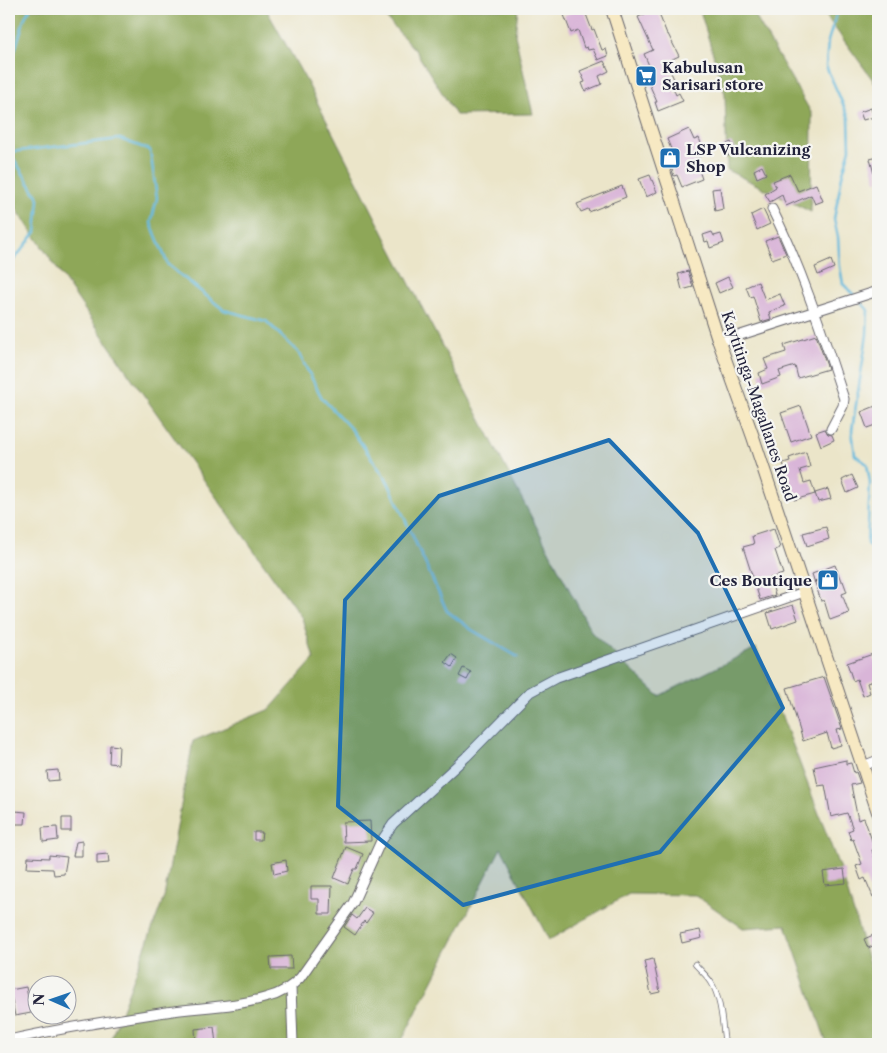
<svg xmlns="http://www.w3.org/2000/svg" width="887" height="1053" viewBox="0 0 887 1053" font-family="'Libre Caslon Text',serif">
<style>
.forest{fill:#8ea759;stroke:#58644a}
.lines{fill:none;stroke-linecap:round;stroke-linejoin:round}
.stream{stroke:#5fb7dc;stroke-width:2.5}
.building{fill:#d9b5d8}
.service-casing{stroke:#68666d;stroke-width:6}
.minor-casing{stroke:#68666d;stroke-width:11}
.secondary-casing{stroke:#68666d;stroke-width:14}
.path{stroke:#68666d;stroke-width:2;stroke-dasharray:4 4;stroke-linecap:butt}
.service{stroke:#fff;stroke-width:4.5}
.minor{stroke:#fff;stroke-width:9}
.secondary{stroke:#f7e9c3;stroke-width:12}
.marked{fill:#1f6fb2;fill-opacity:0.2;stroke:#1f6fb2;stroke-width:4;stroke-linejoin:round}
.labels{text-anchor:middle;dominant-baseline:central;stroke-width:4.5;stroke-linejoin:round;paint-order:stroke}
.poi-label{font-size:15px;font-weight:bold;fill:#22223b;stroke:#f6f6f2;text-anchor:start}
.street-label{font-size:15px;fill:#22223b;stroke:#f6f6f2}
</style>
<rect width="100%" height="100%" fill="#f6f6f2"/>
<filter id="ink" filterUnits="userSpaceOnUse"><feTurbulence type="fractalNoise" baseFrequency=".02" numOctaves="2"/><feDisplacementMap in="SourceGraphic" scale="10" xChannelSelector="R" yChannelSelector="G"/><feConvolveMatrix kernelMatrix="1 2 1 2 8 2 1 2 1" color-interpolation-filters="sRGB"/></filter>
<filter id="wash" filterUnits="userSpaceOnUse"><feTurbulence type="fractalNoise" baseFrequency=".0096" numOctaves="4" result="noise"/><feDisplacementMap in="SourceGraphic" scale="20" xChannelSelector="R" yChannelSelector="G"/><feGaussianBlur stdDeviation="1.12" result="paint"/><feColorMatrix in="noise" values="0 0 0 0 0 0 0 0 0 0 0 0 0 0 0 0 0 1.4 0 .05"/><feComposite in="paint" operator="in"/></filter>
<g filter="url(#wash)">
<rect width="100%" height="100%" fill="#ebe5c9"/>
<path class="forest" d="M9,9H266L307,82L391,248L592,633L659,696L756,648L843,877L878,993V1044H827L786,925L743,928L695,895L629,894L549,940L501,848L400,1044H109L164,897L193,741L270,709L314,659L302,618L123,366L9,198Z
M378,9H518L515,35L533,114L456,115L415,50Z
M696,9H751L812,114L811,212L727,170L725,94L701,14Z
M821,9H878V87Z"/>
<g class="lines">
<path class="stream" d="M838,9L828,41L826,66L849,118L850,149L842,176L834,219L838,237L840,267L843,284L854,295
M9,70L25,17L30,9
M9,142L10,152L120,139L150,150L157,198L151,223L168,265L224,310L266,321L298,352L322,398L352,430L388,482L447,611L472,630L518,657
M9,266L36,232L39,199L10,153
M858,299L868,310L867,335L852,430L855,455L867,464L870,483L867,544L878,552"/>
</g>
<g id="blocks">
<path class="building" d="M574,9H584L592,30L594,29L602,50L606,49L608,56L598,60L593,49L588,50L587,47L584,48L578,30L571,33L564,15L575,11Z
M657,9L667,34H668L679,56L666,62L674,79L670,81L676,95L679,93L683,101L658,111L655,102H657L644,72L651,70L644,54L653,50L638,17Z
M604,61L609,71L599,76L602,84L585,91L582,83L585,82L580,71Z
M871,108L874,117L863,120L860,112Z
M689,129L694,140L699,138L705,154L695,159L702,179L682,187L677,175L674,176L669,160L675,159L667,139Z
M731,142L736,152L728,156L723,146Z
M878,157V181H876L870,159Z
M762,166L766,174L757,178L754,170Z
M790,174L798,191L816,184L823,201L815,204L811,195L786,206L782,195L770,202L765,194L776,187L773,181Z
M650,175L657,192L646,197L639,179Z
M622,186L626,197L589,212L588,209L581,212L577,204Z
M720,188L723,209L715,211L712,189Z
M763,209L770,224L757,230L751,215Z
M712,232L714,236L721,234L724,243L710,248L708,241L705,242L703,235Z
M778,236L786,254L772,259L765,241Z
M831,260L834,268L818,275L815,267Z
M688,271L693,287L682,290L678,274Z
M728,277L733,287L719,293L715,283Z
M758,282L765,300L780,294L785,306L769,312L771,319L761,322L753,296L750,297L746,287Z
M816,335L828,369L798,378L795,366L779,371L781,377L762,384L759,373L768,369L764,359L786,352L784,345Z
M878,405V424L867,428L861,412Z
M801,406L811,435L791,442L781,413Z
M825,429L828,434L832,435L834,440L821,446L816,432Z
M806,452L810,467L800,470L804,483L811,481L815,494L794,500L783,463L790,461L789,458Z
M852,475L858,488L847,493L842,480Z
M828,489L831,499L818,502L815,493Z
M826,527L829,539L807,546L803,533Z
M774,529L780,548L775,550L783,574L770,578L775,595L760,600L743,547L754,544L752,536Z
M835,565L841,581H843L847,592L842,594L849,613L830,620L824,600L821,601L812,574Z
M793,605L798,620L772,629L767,613Z
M451,654L457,658L452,667L445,662Z
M873,654L878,671V679L867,683L870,693L863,696L857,679L853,681L847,663Z
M463,668L471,672L467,680L459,676Z
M824,677L842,729L837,730L841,745L831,748L827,733L803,741L787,688Z
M110,745L119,746L118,764L109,763Z
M846,760V764L851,763L854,773L856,772L860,783L851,785L858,820L864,818L875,849L872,850L878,868V895L873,897L865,878L861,880L856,866L862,864L853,839L851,840L848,831L853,829L847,813L831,817L825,785L818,786L814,767Z
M58,770L59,780L48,781L47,771Z
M15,811L26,812L25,824H15Z
M62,818H71V831H62Z
M370,821L371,841L344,842L343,822Z
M57,827L58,840L43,842L42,828Z
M254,832H262L261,840H254Z
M82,841V856H73L76,842Z
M346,847L363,854L357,869H354L348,884L334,878Z
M108,854L109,863L97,864V855Z
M49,855L67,857L64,874L54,875L53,869L27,868L28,857L49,858Z
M286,860L287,871L274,874L272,863Z
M844,869L846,883L825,885L823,872Z
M311,886H332L331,914H319V899H311Z
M365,908L373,913L366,923L364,921L355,935L344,927L352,915L357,919Z
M700,930L702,938L682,943L680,934Z
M878,933V944L868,948L864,939Z
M291,956L292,969H271L270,957Z
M653,959L660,992L651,994L644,961Z
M26,987L31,1013L15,1016L10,990Z
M214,1027L216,1044H196L195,1029Z"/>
</g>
</g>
<g filter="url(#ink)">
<use href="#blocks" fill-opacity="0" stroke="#68666d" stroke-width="1"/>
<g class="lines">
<g class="service-casing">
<path id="service" d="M695,964C700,970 707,976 711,982C722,1000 722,1025 725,1044"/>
</g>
<g class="minor-casing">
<path id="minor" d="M772,209C802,269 823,335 844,399L843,406L831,429
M719,342L878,291
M863,766L878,760
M291,987L293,1044
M9,1040C61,1028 114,1020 166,1012C200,1007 235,1007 268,997C281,994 290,988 300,978L353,903L380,843L393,824L466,757L530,692L556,678L804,592"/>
</g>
<g class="secondary-casing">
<path id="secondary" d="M612,9L719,342L753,437L878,812"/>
</g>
<path class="path" d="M814,582L837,573"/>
<use href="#service" class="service"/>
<use href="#minor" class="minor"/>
<use href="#secondary" class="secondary"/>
</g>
</g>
<path class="marked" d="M609,440L698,533L783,708L660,852L463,905L338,806L345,600L439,496Z"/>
<defs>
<g id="supermarket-square" transform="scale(1.125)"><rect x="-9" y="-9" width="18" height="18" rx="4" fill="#1f6fb2" stroke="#f6f6f2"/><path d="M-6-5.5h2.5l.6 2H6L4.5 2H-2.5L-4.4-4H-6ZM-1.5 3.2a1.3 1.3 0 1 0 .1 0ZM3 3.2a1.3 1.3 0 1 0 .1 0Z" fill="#fff"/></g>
<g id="shop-square" transform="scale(1.125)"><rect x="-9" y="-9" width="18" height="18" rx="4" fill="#1f6fb2" stroke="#f6f6f2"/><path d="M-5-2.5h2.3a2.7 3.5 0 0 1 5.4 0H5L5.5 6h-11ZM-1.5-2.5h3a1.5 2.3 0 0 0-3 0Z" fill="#fff"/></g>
</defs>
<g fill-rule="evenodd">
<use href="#supermarket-square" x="646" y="76"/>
<use href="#shop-square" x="670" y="158"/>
<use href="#shop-square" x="828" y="580"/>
</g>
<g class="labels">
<g class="poi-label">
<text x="662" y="67">Kabulusan<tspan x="662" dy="17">Sarisari store</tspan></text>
<text x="686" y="149">LSP Vulcanizing<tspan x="686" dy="17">Shop</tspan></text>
<text x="812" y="580" text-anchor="end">Ces Boutique</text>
</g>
<g class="street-label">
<text transform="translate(759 406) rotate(71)">Kaytitinga-Magallanes Road</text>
</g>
</g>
<rect width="887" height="1053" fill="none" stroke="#f6f6f2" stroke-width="30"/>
<g transform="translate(52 1000) rotate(272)"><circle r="24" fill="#f6f6f2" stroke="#a1a1a9"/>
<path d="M0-4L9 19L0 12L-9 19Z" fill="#1f6fb2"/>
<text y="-8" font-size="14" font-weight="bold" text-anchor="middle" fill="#22223b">N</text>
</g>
</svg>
